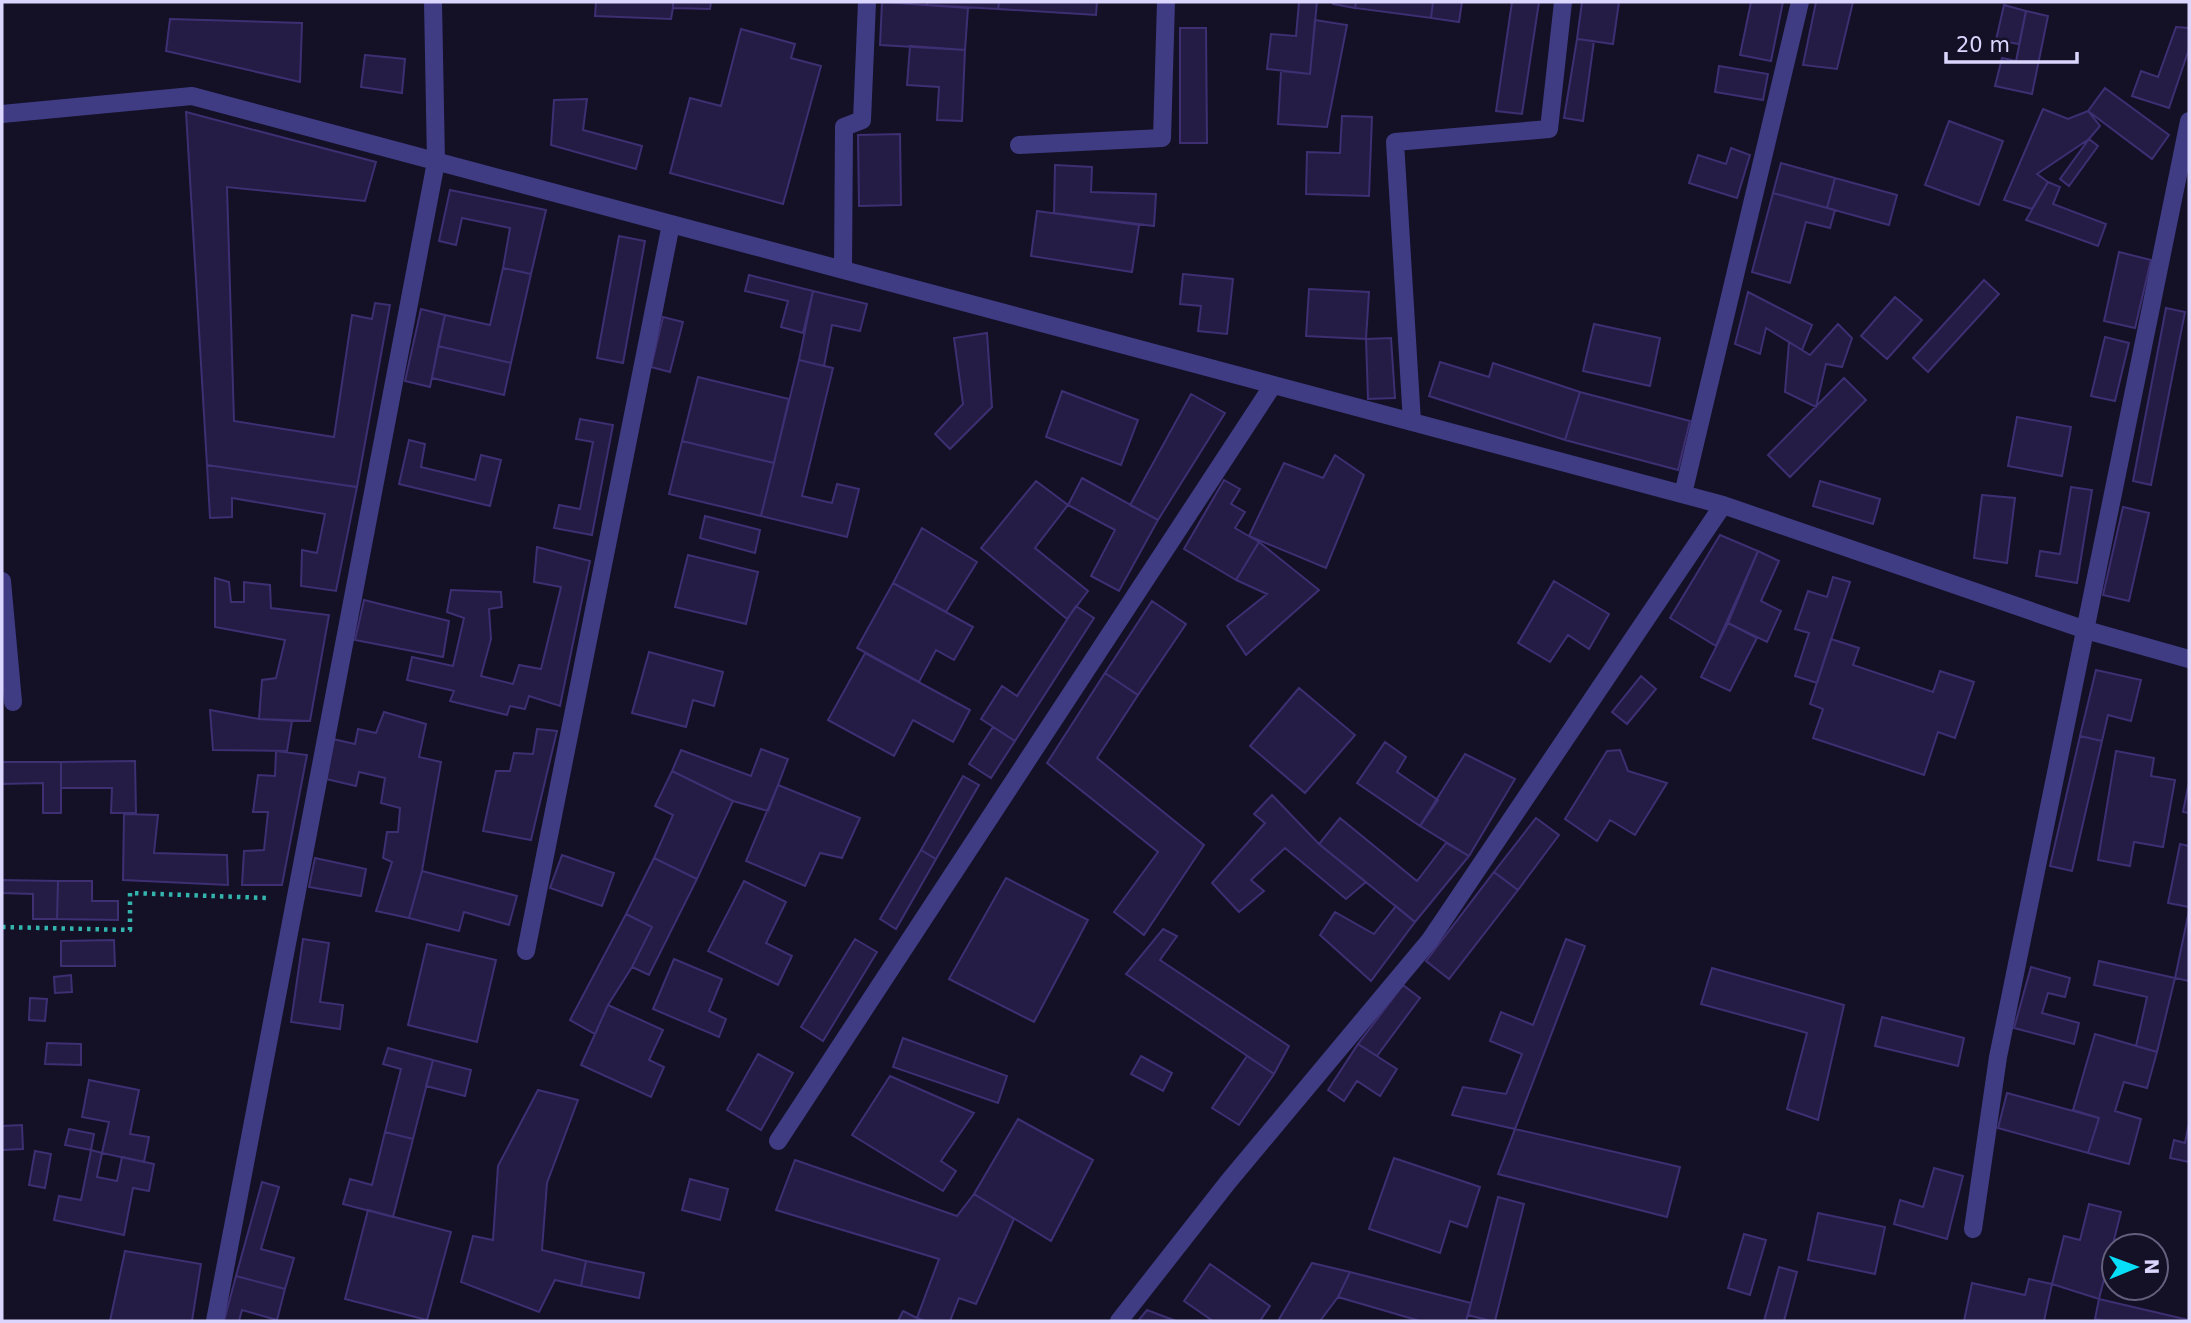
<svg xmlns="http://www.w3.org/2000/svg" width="2191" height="1323" viewBox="0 0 2191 1323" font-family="'DejaVu Sans',sans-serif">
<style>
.building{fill:#251c46;stroke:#3d2f72;stroke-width:2}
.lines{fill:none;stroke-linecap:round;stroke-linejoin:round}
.path{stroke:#33b5ae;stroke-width:4.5;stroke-dasharray:3.5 5;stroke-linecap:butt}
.street{stroke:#3f3c84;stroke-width:18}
</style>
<rect width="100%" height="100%" fill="#141026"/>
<path class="building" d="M596,2H673V8L671,19L595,16Z
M673,2H711L710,9L673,8Z
M882,2L968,8L965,50L880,45Z
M927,2H999L998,9L927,5Z
M999,2H1097L1096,15L998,9Z
M1299,2H1317L1310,74L1267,69L1271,34L1296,36Z
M1333,2H1356L1355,8L1333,4Z
M1356,2H1433L1431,18L1355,8Z
M1433,2H1462L1459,22L1431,18Z
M1512,2H1539L1522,114L1496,111Z
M1582,2H1619L1613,44L1577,39Z
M1751,2H1783L1771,61L1740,55Z
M1816,2H1853L1837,69L1803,65Z
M2004,5L2026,11L2019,44L1996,40Z
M2026,11L2048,16L2032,94L1995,86L2002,58L2016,61Z
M170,19L302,23L300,82L166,51Z
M1315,20L1347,25L1327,127L1278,124L1281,71L1310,74Z
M2176,27L2189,28V49L2169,108L2132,96L2141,71L2158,77Z
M1180,28H1206L1207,143H1180Z
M741,29L795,44L791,58L821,66L783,204L670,173L690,98L721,106Z
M1577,39L1594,41L1583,121L1564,118Z
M910,46L965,50L962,121L937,120L939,87L907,85Z
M365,55L405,59L402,93L361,87Z
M1719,66L1768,74L1763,100L1715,92Z
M2105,88L2169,135L2152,159L2088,111Z
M587,99L583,130L642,146L636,169L551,145L554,100Z
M2043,109L2068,119L2088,111L2100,126L2089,139L2037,174L2048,182L2032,209L2004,200Z
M186,112L376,162L365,201L227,187L234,421L334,437L352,315L372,319L375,303L390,305L357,487L207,465Z
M1342,116L1372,117L1369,196L1306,194L1307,152L1340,153Z
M1949,121L2003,141L1979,205L1925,185Z
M900,134L901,205L859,206L858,135Z
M2089,139L2098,146L2069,186L2060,179Z
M1731,148L1750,155L1737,198L1689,183L1698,155L1726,164Z
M1781,163L1835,178L1827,208L1773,193Z
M1055,165L1092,167L1091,192L1156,194L1154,226L1054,213Z
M1835,178L1897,195L1889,225L1827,208Z
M2048,182L2060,187L2053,204L2106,224L2098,246L2026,220Z
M450,190L546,210L531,274L503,268L510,228L462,218L456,245L439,241Z
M1773,193L1835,210L1830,228L1806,222L1790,283L1752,272Z
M1037,211L1139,225L1132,272L1031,256Z
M619,236L645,241L623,363L597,358Z
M2119,252L2151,260L2135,328L2104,321Z
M503,268L531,274L511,363L438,346L445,315L490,325Z
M1183,274L1233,279L1227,334L1198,331L1201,306L1180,304Z
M749,275L813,291L803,333L781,327L788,301L745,291Z
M1984,280L1999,294L1928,372L1913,358Z
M1309,289L1369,292L1366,339L1306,336Z
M813,291L867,304L860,331L832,325L824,366L799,360Z
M1748,292L1812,325L1802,350L1766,328L1760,354L1735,344Z
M1895,297L1922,320L1887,359L1861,336Z
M2166,308L2185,312L2151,485L2133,481Z
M421,309L445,315L430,387L405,381Z
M663,317L683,322L670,372L651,367Z
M1594,324L1660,338L1650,386L1583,371Z
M1838,324L1852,338L1842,367L1826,364L1816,407L1785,392L1789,342L1810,355Z
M987,333L992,407L950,449L935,434L963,404L954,338Z
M2105,337L2129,343L2115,401L2091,396Z
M1391,338L1395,398L1368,399L1366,339Z
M438,346L511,363L504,395L432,378Z
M799,360L833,368L802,496L832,503L837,484L859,489L847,537L761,516Z
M1440,362L1489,377L1493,363L1580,392L1565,440L1429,396Z
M698,377L789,399L774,463L682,441Z
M1844,378L1866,400L1790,477L1768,455Z
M1062,391L1138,420L1121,465L1046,437Z
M1580,392L1690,421L1678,470L1565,440Z
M1191,394L1225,413L1158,520L1130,505Z
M2017,417L2071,427L2062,476L2008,466Z
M580,419L613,425L592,535L554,528L559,505L580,509L593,442L576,439Z
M409,440L425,444L421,467L475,480L481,455L501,460L490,506L399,484Z
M682,441L774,463L761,516L669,494Z
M1335,455L1364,475L1326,568L1249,536L1284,463L1323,478Z
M207,465L357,487L336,591L301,586L302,550L317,553L325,514L232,498V517L210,518Z
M1082,478L1158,520L1119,591L1091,576L1115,530L1068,505Z
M1224,480L1240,489L1231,504L1245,512L1235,528L1259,542L1236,580L1184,549Z
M1036,481L1068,505L1035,548L1088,591L1067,619L981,548Z
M1820,481L1880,499L1873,524L1813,506Z
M2071,487L2092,490L2077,583L2036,576L2040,551L2060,554Z
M1982,495L2015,498L2007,563L1974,558Z
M2123,507L2149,513L2129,601L2103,595Z
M705,516L760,530L755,553L700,538Z
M922,528L977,562L946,612L893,583Z
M1720,535L1758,551L1716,646L1670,618Z
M1259,542L1319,590L1246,655L1227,626L1267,594L1236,580Z
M537,547L590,561L560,706L529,696L525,709L510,706L507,715L450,701L454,691L407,680L412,657L453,666L464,618L447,612L451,590L501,592L502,607L489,609L491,639L481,676L513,684L519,665L541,669L561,587L534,582Z
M1758,551L1779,561L1761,601L1781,611L1767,642L1728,623Z
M688,555L758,572L746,624L675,607Z
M1833,577L1850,582L1817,683L1795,676L1809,633L1795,629L1808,591L1827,597Z
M215,578L229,582L231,602H244V582L270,585L271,608L329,615L310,721L259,719L262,680L276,678L285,640L215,627Z
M1554,581L1609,614L1589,649L1568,635L1550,662L1518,643Z
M893,583L973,627L954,660L936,650L919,682L857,648Z
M364,600L449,621L443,657L355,640Z
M1152,601L1186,624L1138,695L1105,673Z
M1076,606L1094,618L1015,741L981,719L1002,686L1017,696Z
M1728,623L1757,638L1730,691L1701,677Z
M1831,639L1859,648L1853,665L1933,692L1940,671L1974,682L1955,738L1938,732L1924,775L1813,738L1823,709L1810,704Z
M649,652L723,672L714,706L693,700L686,727L632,713Z
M865,653L970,710L953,742L913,720L894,756L828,720Z
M2096,670L2141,680L2131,721L2108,715L2102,741L2080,736Z
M1105,673L1138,695L1097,758L1204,845L1144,935L1114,912L1158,852L1047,763Z
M1641,676L1656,689L1627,724L1612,712Z
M1299,688L1355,735L1305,793L1250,746Z
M210,710L259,719L292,721L287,751L213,750Z
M384,712L426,724L419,757L441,762L422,871L409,918L376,911L392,862L383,858L387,832H398L400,808L381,803L385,778L359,772L356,786L326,779L333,739L355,744L358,729L376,733Z
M993,727L1015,741L991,778L969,764Z
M537,729L557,731L531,840L483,831L496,771H510L514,753L533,754Z
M2080,736L2102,741L2072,871L2050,866Z
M1385,742L1406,757L1397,772L1438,800L1420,826L1357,783Z
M761,749L788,759L768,811L733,801L672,771L681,750L751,776Z
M1620,750L1628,771L1667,783L1635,835L1610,820L1597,841L1565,819L1607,751Z
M276,751L307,755L282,885H242L244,851L264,850L268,812H253L258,775L275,776Z
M2116,751L2154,758L2151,776L2175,780L2163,847L2134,842L2130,866L2098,860Z
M1465,754L1515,779L1469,856L1420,826Z
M135,761L136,813H111L112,788H61V762Z
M2,762H61V813H43V783L2,784Z
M672,771L733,801L697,879L654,858L673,815L655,806Z
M963,776L979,785L936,859L921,850Z
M2189,782V813L2183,812Z
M778,785L860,818L842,858L820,853L805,886L746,861Z
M1272,795L1319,844L1366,882L1346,899L1285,848L1251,880L1264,891L1239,912L1212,883L1265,823L1254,814Z
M124,814L158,815L154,853L227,855L228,885L123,880Z
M1340,818L1417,881L1446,843L1469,856L1415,922L1319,844Z
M1536,818L1559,835L1518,890L1494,872Z
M2180,844L2189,846V907L2168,903Z
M921,850L936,859L896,929L880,919Z
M562,855L614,873L602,906L550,888Z
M315,858L366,869L361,896L309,887Z
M654,858L697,879L649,975L632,967L652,927L626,914Z
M422,871L517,896L509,925L464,912L459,931L409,918Z
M1494,872L1518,890L1449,979L1426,961Z
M1006,878L1088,920L1034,1022L949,979Z
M2,880L58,881L57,919H33V894L2,893Z
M58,881H92V901H118V920L57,919Z
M744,881L786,902L766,943L792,956L778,985L708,951Z
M1396,906L1415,922L1371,981L1320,935L1335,912L1374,934Z
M2189,911V981L2175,978Z
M626,914L652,927L632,967L608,1005L595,1034L570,1020Z
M1163,929L1177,936L1160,960L1289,1046L1274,1074L1126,974Z
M303,939L329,943L320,1002L343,1005L340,1029L291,1022Z
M855,939L877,952L823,1041L801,1027Z
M1566,939L1585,946L1515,1129L1452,1115L1463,1087L1506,1094L1522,1054L1490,1041L1501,1012L1533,1025Z
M114,940L115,966H61V941Z
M427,944L496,960L477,1042L408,1025Z
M674,959L722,979L709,1011L726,1019L719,1037L653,1009Z
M2099,961L2175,978L2157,1052L2136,1046L2147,997L2094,985Z
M2031,967L2070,978L2065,997L2048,993L2042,1013L2079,1023L2074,1044L2014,1028Z
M1712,968L1844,1005L1818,1120L1787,1109L1807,1033L1701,1004Z
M71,975L72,992L55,993L54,977Z
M1403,985L1420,998L1377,1056L1358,1044Z
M30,998L47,999L45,1021L29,1020Z
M608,1005L663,1030L649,1060L664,1067L651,1097L581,1065Z
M1882,1017L1964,1038L1958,1066L1875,1046Z
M2095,1034L2157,1052L2147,1088L2124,1082L2115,1111L2141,1119L2129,1164L2088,1153L2099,1118L2073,1110Z
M903,1038L1007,1076L998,1103L893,1067Z
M47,1043L81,1044V1065L45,1064Z
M1358,1044L1397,1069L1380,1096L1357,1081L1344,1101L1328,1090Z
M388,1048L433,1060L413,1139L385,1132L401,1069L383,1064Z
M758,1054L793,1073L761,1130L727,1110Z
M1141,1056L1172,1073L1163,1091L1131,1074Z
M1247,1056L1274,1074L1239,1125L1212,1108Z
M433,1060L471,1070L465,1096L426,1086Z
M890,1076L974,1113L941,1161L956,1171L943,1191L852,1135Z
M89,1080L139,1090L130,1134L149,1137L144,1162L102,1153L109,1122L82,1117Z
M538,1090L578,1100L547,1183L542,1250L586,1261L581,1286L555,1280L539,1312L461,1282L473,1236L493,1240L498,1166Z
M2007,1093L2099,1118L2088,1153L1998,1128Z
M1018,1119L1093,1160L1051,1241L974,1194Z
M2189,1123V1162L2170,1158L2174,1140L2185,1143Z
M22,1125L23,1149L2,1150V1126Z
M69,1129L94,1134L91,1150L65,1145Z
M1515,1129L1680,1167L1667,1217L1498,1174Z
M385,1132L413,1139L393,1217L343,1204L350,1179L372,1185Z
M91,1150L102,1153L97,1177L117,1181L122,1157L154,1164L149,1191L133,1188L124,1235L54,1220L59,1196L81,1200Z
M35,1151L51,1154L45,1188L29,1185Z
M1394,1158L1480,1187L1467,1227L1450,1221L1440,1253L1369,1229Z
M795,1160L957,1216L974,1194L1014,1219L976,1304L959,1298L950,1321H925L917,1318L939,1259L776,1210Z
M1934,1168L1963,1176L1947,1239L1894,1224L1900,1200L1923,1207Z
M690,1179L728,1189L720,1220L682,1210Z
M262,1182L279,1187L261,1249L294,1258L285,1289L236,1276Z
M1498,1197L1524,1204L1495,1321H1491L1468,1315Z
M2089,1204L2121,1212L2099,1299L2052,1284L2064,1236L2080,1240Z
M368,1210L451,1232L427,1320L345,1299Z
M1818,1213L1885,1227L1875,1274L1808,1260Z
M1744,1234L1766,1240L1750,1295L1728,1288Z
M125,1251L201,1264L192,1321H110Z
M586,1261L644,1273L639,1298L581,1286Z
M1312,1263L1350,1272L1338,1297L1320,1321H1278Z
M1210,1264L1270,1306L1260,1321H1213L1184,1301Z
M1779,1267L1797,1272L1784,1321H1764Z
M1350,1272L1471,1303L1466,1321H1420L1338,1297Z
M236,1276L285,1289L277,1320L242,1310L239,1321H224Z
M2029,1279L2052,1284L2044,1321H1964L1972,1283L2025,1295Z
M2099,1299L2189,1320V1321H2105L2095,1319Z
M1147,1310L1176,1321H1138Z
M903,1311L917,1318L925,1321H898Z"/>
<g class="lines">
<path class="path" d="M2,927L130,930V893L266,898"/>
<path class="street" d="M2,114L192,96L1723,505L2086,630L2189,659
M1019,145L1162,138L1166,2
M843,270L844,127L862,120L867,2
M1412,422L1395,142L1549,129L1563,2
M1683,494L1800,2
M2,581L13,702
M526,951L671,224
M778,1141L1273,385
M1973,1229L1998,1057L2189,121
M215,1321L436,162L433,2
M1119,1321L1228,1182L1430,940L1723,505"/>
</g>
<rect width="2191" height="1323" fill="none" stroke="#dbd6fe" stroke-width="7"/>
<g transform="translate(2135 1267) rotate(89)"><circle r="33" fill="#141026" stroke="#645f7c" stroke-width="2"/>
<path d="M0-5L12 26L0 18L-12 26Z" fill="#07dff9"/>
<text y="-10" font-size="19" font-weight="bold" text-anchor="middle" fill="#dbd6fe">N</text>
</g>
<path d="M1946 52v10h131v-10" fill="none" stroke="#dbd6fe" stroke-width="3.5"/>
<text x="1956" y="52" font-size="21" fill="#dbd6fe" stroke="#141026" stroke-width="5" paint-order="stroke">20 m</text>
</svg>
